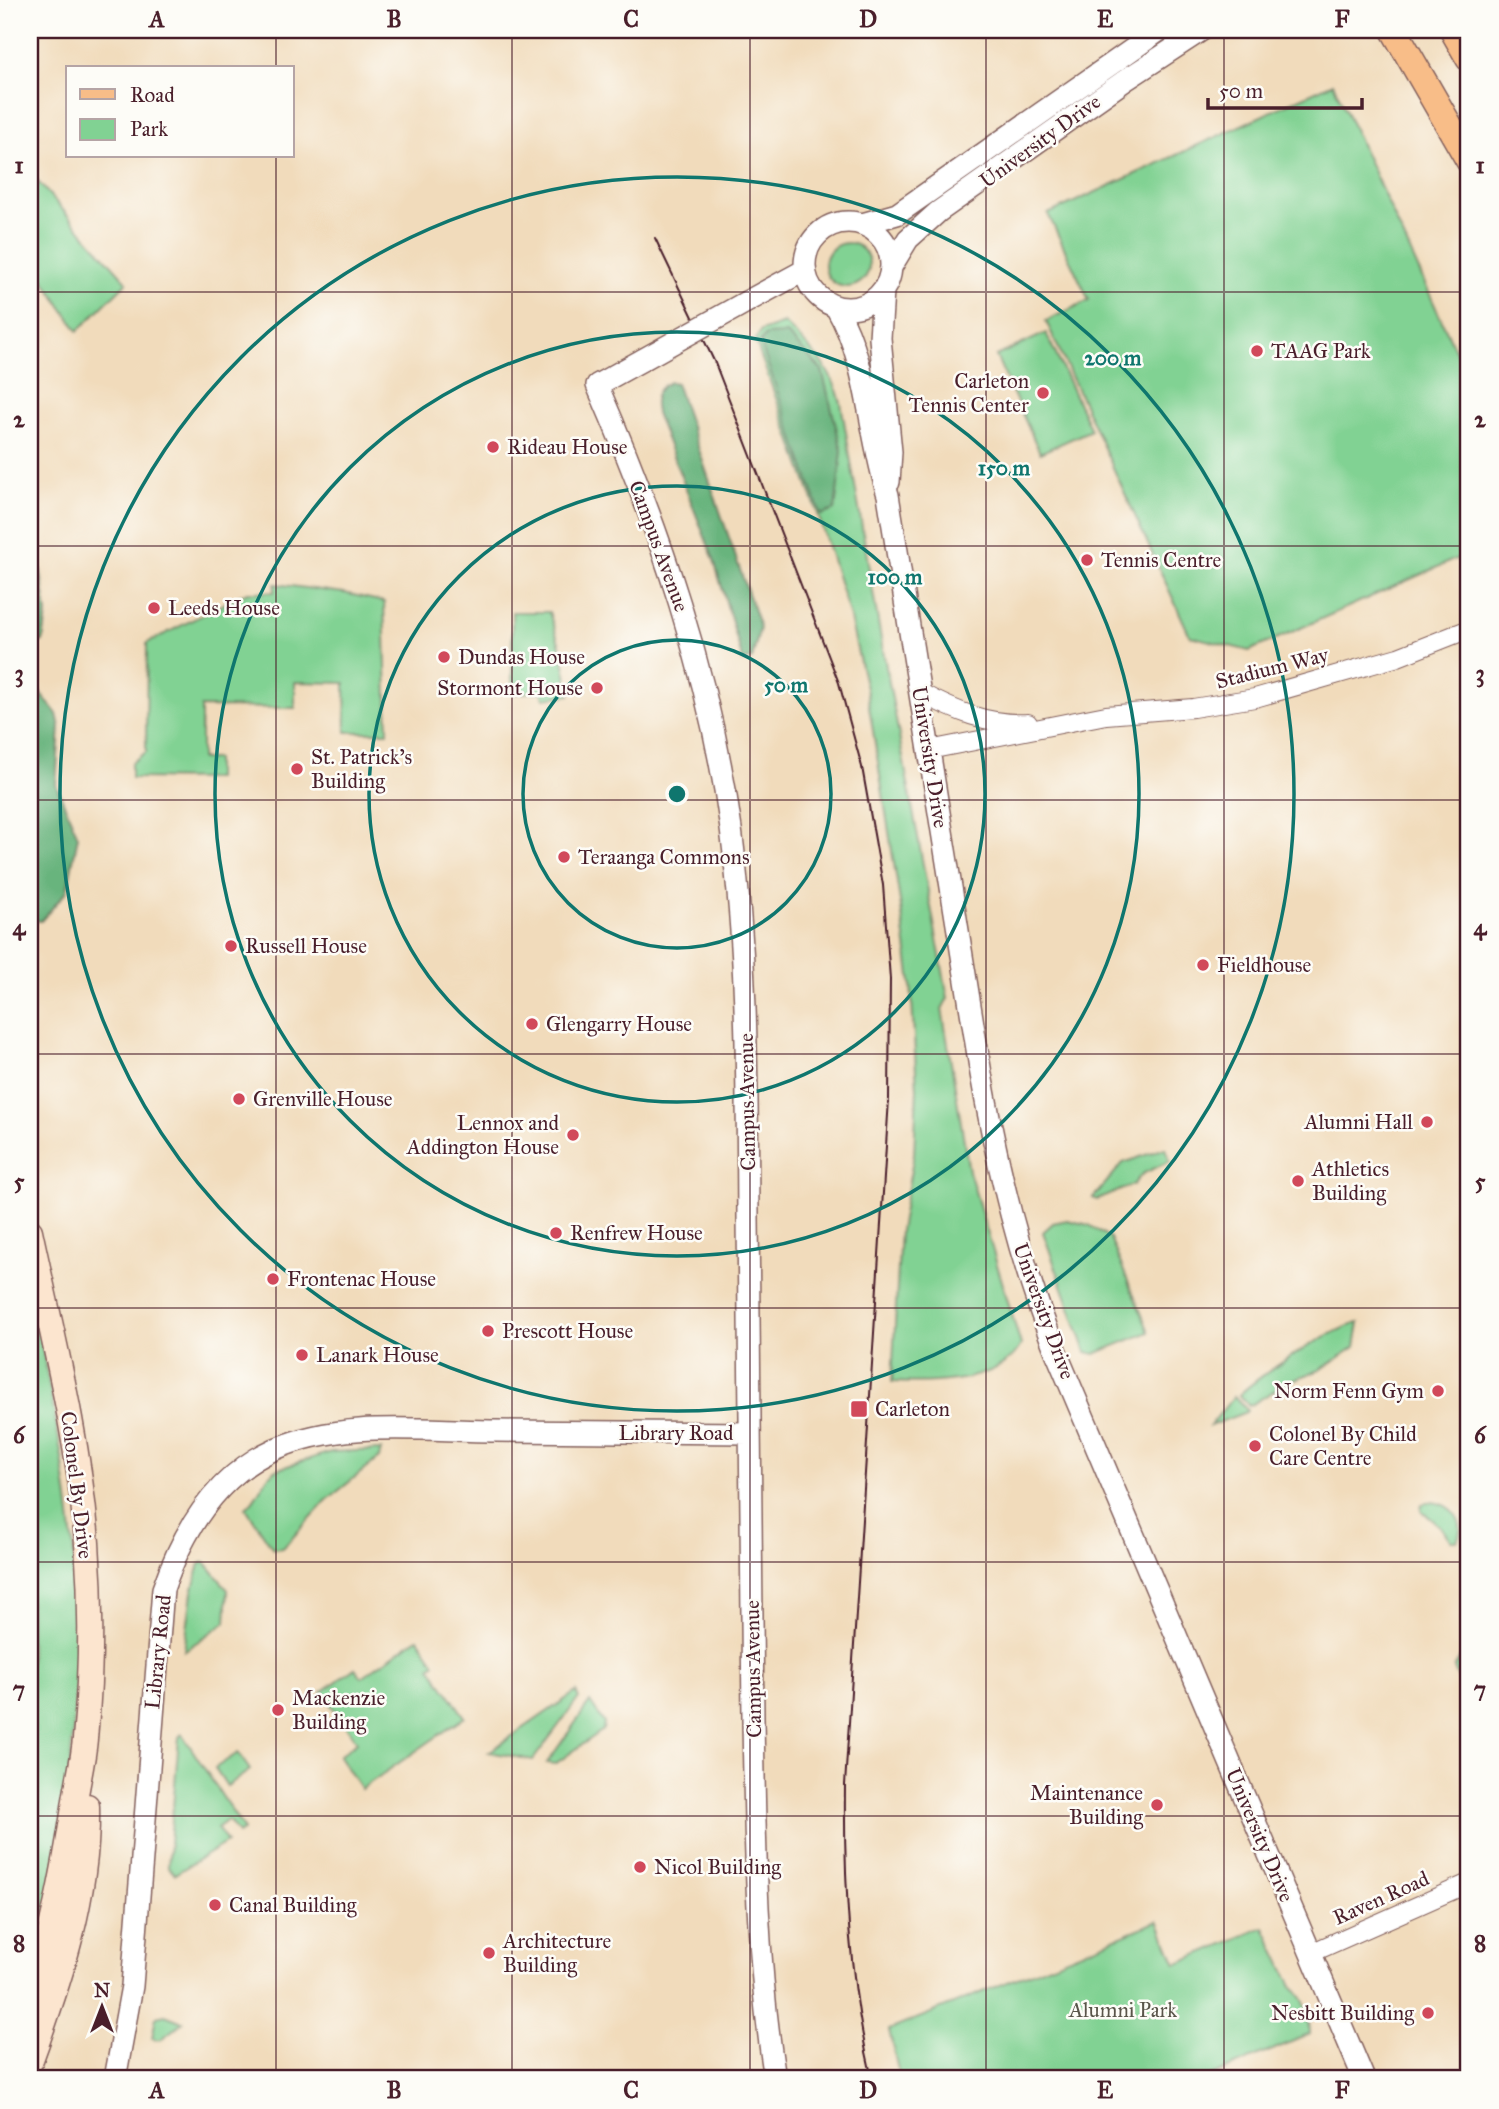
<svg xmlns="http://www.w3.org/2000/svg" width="1499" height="2109" viewBox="0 0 1499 2109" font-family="'IM FELL Great Primer',serif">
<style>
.green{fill:#81d293;stroke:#66785f;stroke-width:2}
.forest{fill:#68b47d;stroke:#596a54;stroke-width:2}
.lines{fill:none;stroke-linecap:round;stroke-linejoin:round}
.minor-casing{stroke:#84615d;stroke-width:20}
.tertiary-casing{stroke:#84615d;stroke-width:24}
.secondary-casing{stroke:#84615d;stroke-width:27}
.primary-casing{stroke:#84615d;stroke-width:29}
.minor{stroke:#fff;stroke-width:18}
.tertiary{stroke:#fff;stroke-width:21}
.secondary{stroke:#fce5cf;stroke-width:24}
.primary{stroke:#f8bd88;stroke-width:26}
.tram{stroke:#4a1f2b;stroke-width:2}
.tertiary-bridge-casing{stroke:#84615d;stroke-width:24;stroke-linecap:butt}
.tertiary-bridge{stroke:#fff;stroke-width:21}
.grid{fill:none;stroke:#4a1f2b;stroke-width:2;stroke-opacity:0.55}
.ring{fill:none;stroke:#0f766e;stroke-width:3.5}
.poi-dot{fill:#d1495b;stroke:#fdfcf7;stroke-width:2.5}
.labels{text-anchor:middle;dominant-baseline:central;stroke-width:5;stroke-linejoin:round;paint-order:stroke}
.street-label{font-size:21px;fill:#4a1f2b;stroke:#fdfcf7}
.poi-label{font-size:21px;fill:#4a1f2b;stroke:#fdfcf7;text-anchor:start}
.park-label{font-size:21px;fill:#5a554a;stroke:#fdfcf7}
.centre{fill:#0f766e;stroke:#fdfcf7;stroke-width:3.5}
.ring-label{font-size:21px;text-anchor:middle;font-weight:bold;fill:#0f766e;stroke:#fdfcf7;stroke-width:5;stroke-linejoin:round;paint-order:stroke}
.neatline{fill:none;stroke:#4a1f2b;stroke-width:2.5}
.grid-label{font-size:23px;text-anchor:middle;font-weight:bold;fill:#4a1f2b}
</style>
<rect width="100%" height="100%" fill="#fdfcf7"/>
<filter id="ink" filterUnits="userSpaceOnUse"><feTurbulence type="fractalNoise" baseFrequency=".0143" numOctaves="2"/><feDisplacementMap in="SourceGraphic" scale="14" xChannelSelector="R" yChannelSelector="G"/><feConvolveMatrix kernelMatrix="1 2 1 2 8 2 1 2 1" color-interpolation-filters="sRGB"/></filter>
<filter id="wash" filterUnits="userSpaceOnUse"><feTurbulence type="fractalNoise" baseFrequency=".00686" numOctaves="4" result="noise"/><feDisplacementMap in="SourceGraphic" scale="28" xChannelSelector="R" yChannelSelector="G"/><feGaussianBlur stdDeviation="1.57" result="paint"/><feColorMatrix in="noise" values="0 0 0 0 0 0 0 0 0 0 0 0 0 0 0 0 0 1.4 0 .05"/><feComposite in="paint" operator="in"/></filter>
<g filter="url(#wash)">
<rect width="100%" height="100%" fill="#f1dbbb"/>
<path class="green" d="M1333,83L1469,380V553L1249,651L1190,636L1046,321L1089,300L1048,214Z
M30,173L127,282L78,331L30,260Z
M825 265a22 22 0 1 1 44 0a22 22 0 1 1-44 0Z
M784,323C809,347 833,369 841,403L882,645L948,998L942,1009L969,1171L1021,1345C1000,1383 931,1384 892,1382L900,1230L914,1154L917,1089L911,983L902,914L867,693L849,614L817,511L755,340L761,331Z
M1046,333L1091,430L1040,453L996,356Z
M275,584L344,593L384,602L388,732H346L345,683L295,682V708L201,707V759H216V779L131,778V763L146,752L147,643L247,592H274Z
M512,612H549L561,649L570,695L544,698L542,691L512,694Z
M1165,1148L1170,1161L1142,1174L1133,1185L1097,1200L1093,1198L1123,1163Z
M1067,1220L1089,1225L1110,1238L1149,1332L1095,1354L1086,1352L1043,1232L1053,1223Z
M30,1288C47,1373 65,1458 73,1544C82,1656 74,1772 53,1882C47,1911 37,1940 30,1969Z
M1359,1323L1355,1347L1320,1370L1292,1380L1249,1406L1239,1395C1261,1374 1330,1329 1359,1323Z
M1234,1396L1247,1410L1246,1412L1210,1426Z
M381,1450L379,1458L327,1500L283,1548L273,1549L246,1508C260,1497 261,1480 275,1470L331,1452Z
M1432,1502C1451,1504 1467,1521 1457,1541H1451L1441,1527L1421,1510L1422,1504Z
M205,1562L228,1590L226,1622L184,1651L192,1592L200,1564Z
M418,1638L435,1663L430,1667L465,1717L361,1789L339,1756L357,1742L322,1692L355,1668L362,1677Z
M1461,1656H1469V1704L1454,1668Z
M576,1692L579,1698L533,1760L489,1752Z
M590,1702L604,1723L603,1730L555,1764L547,1763Z
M182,1734L244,1830L238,1834L228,1820L217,1828L227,1842L175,1874L168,1867L179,1737Z
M238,1753L250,1770L227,1786L215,1768Z
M1158,1921L1176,1964L1264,1927L1292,1986C1307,1998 1309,2016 1310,2034L1204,2079H900L889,2030Z
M165,2015L183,2022L160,2040L152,2038L156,2017Z"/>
<path class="forest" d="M787,334L822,370L842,451L835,510L821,515L760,342L766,335Z
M670,382L676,383L760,628L752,659L743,661L714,560L656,413C653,398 655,389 670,382Z
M30,499L47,614L43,641L31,645V681L57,714L60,727L56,785L78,836L67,891L41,921L30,920Z"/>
</g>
<g filter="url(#ink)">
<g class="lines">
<g class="minor-casing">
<path id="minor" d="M919,692C955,711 987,725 1028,723
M929,750L1106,715L1193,708L1255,698L1398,657L1469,629
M1311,1953L1469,1883"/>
</g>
<g class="tertiary-casing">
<path id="tertiary" d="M805 265a43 43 0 1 1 86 0a43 43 0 1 1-86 0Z
M862,224L897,214L1160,30
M891,267L908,239L938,212L1127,79L1202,30
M883,291L880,338L891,452L889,482
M748,301L805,270
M836,307C869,364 868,433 888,495L981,1074C998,1169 1020,1263 1056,1352L1364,2079
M644,359L597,385C659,527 710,675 731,829C748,958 747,1088 748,1217C750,1384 751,1551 753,1718C755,1839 756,1960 775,2079
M115,2079L132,1986L163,1589C183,1531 217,1475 275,1449C343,1419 424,1431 495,1431C580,1432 665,1432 750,1433"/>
</g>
<g class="secondary-casing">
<path id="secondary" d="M30,1231C52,1334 79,1438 87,1543C92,1608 91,1675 85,1739C83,1762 77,1785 74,1807C64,1871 52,1937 30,1998
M30,2062C60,1980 89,1895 87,1806"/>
</g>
<g class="primary-casing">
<path id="primary" d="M1394,30L1469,160
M1453,30L1469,58"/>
</g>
<use href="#minor" class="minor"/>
<use href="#tertiary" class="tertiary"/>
<use href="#secondary" class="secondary"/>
<use href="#primary" class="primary"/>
<path class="tram" d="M655,238L715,363L839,683L862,767L883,885L890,979L889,1099L845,1785C844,1883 849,1983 872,2079"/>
<g class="tertiary-bridge-casing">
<path id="tertiary-bridge" d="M644,359L748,301"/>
</g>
<use href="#tertiary-bridge" class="tertiary-bridge"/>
</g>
</g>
<path class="grid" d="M276,30V68M512,30V2079M750,30V2079M986,30V2079M1224,30V2079M276,156V2079M30,292H1469M30,546H1469M30,800H1469M30,1054H1469M30,1308H1469M30,1562H1469M30,1816H1469"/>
<g class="ring">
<circle cx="677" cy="794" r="154"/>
<circle cx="677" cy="794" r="308"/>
<circle cx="677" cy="794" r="462"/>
<circle cx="677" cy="794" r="617"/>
</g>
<g class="poi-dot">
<circle cx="1257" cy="351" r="7"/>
<circle cx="1043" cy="393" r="7"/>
<circle cx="493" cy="447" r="7"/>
<circle cx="1087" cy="560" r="7"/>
<circle cx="154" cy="608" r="7"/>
<circle cx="444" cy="657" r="7"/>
<circle cx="597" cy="688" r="7"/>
<circle cx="297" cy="769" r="7"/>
<circle cx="564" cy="857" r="7"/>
<circle cx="231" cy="946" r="7"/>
<circle cx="1203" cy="965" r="7"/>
<circle cx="532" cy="1024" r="7"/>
<circle cx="239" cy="1099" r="7"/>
<circle cx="1427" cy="1122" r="7"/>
<circle cx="573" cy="1135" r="7"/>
<circle cx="1298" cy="1181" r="7"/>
<circle cx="556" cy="1233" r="7"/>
<circle cx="273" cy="1279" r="7"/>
<circle cx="488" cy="1331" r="7"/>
<circle cx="302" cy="1355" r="7"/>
<circle cx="1438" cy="1391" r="7"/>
<rect x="850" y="1400" width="18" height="18" rx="3.5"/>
<circle cx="1255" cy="1446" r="7"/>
<circle cx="278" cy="1710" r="7"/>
<circle cx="1157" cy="1805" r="7"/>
<circle cx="640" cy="1867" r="7"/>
<circle cx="215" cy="1905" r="7"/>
<circle cx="489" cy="1953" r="7"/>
<circle cx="1428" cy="2013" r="7"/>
</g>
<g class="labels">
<g class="street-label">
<text transform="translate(1040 141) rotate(-36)">University Drive</text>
<text transform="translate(659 546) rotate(70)">Campus Avenue</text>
<text transform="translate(1272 668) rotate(-14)">Stadium Way</text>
<text transform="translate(930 757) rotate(81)">University Drive</text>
<text transform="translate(747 1102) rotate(-91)">Campus Avenue</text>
<text transform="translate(1044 1311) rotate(70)">University Drive</text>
<text x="676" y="1433">Library Road</text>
<text transform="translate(77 1485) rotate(83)">Colonel By Drive</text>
<text transform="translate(158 1652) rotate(-84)">Library Road</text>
<text transform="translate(753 1669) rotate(-91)">Campus Avenue</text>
<text transform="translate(1260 1835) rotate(67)">University Drive</text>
<text transform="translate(1381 1898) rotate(-24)">Raven Road</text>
</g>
<g class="poi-label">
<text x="1271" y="351">TAAG Park</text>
<text x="1029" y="381" text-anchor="end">Carleton<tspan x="1029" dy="24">Tennis Center</tspan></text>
<text x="507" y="447">Rideau House</text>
<text x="1101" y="560">Tennis Centre</text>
<text x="168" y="608">Leeds House</text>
<text x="458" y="657">Dundas House</text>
<text x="583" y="688" text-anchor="end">Stormont House</text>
<text x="311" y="757">St. Patrick's<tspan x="311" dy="24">Building</tspan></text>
<text x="578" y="857">Teraanga Commons</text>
<text x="245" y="946">Russell House</text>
<text x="1217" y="965">Fieldhouse</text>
<text x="546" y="1024">Glengarry House</text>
<text x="253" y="1099">Grenville House</text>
<text x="1413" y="1122" text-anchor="end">Alumni Hall</text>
<text x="559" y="1123" text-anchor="end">Lennox and<tspan x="559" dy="24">Addington House</tspan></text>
<text x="1312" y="1169">Athletics<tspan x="1312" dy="24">Building</tspan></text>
<text x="570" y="1233">Renfrew House</text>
<text x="287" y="1279">Frontenac House</text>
<text x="502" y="1331">Prescott House</text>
<text x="316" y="1355">Lanark House</text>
<text x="1424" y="1391" text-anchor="end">Norm Fenn Gym</text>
<text x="875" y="1409">Carleton</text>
<text x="1269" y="1434">Colonel By Child<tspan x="1269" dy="24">Care Centre</tspan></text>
<text x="292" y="1698">Mackenzie<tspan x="292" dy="24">Building</tspan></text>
<text x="1143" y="1793" text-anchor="end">Maintenance<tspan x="1143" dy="24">Building</tspan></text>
<text x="654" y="1867">Nicol Building</text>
<text x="229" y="1905">Canal Building</text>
<text x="503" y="1941">Architecture<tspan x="503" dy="24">Building</tspan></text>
<text x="1414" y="2013" text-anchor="end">Nesbitt Building</text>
</g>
<g class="park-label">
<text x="1123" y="2010">Alumni Park</text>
</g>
</g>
<circle cx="677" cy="794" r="10" class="centre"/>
<g class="ring-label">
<text x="1113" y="365">200 m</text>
<text x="1004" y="475">150 m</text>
<text x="895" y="584">100 m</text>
<text x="786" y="692">50 m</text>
</g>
<rect width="1499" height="2109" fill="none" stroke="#fdfcf7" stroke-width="77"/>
<rect x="66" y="66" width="228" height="91" fill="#fdfcf7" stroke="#b5a4a5" stroke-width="2"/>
<rect x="80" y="89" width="35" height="10" fill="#f8bd88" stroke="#b5a4a5" stroke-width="2"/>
<text x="130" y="102" font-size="21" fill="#4a1f2b">Road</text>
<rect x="80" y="119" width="35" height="21" fill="#81d293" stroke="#b5a4a5" stroke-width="2"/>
<text x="130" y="136" font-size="21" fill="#4a1f2b">Park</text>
<g transform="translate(102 2007)" stroke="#fdfcf7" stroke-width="5" paint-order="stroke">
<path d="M0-5L12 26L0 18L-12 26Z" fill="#4a1f2b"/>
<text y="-10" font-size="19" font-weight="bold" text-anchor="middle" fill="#4a1f2b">N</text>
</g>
<path d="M1208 98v10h154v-10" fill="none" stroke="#4a1f2b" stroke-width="3.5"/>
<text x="1219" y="98" font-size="21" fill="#4a1f2b" stroke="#fdfcf7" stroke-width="5" paint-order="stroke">50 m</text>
<rect x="38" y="38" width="1422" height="2032" class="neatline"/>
<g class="grid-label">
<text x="157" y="27">A</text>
<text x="394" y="27">B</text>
<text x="631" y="27">C</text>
<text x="868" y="27">D</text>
<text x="1105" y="27">E</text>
<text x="1342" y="27">F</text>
<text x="19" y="173">1</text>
<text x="1480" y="173">1</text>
<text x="19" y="427">2</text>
<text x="1480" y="427">2</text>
<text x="19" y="681">3</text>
<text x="1480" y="681">3</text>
<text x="19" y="935">4</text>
<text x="1480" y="935">4</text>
<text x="19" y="1189">5</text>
<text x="1480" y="1189">5</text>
<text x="19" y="1443">6</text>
<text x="1480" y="1443">6</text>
<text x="19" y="1697">7</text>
<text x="1480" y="1697">7</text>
<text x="19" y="1951">8</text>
<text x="1480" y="1951">8</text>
<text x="157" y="2098">A</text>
<text x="394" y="2098">B</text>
<text x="631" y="2098">C</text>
<text x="868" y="2098">D</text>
<text x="1105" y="2098">E</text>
<text x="1342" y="2098">F</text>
</g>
</svg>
